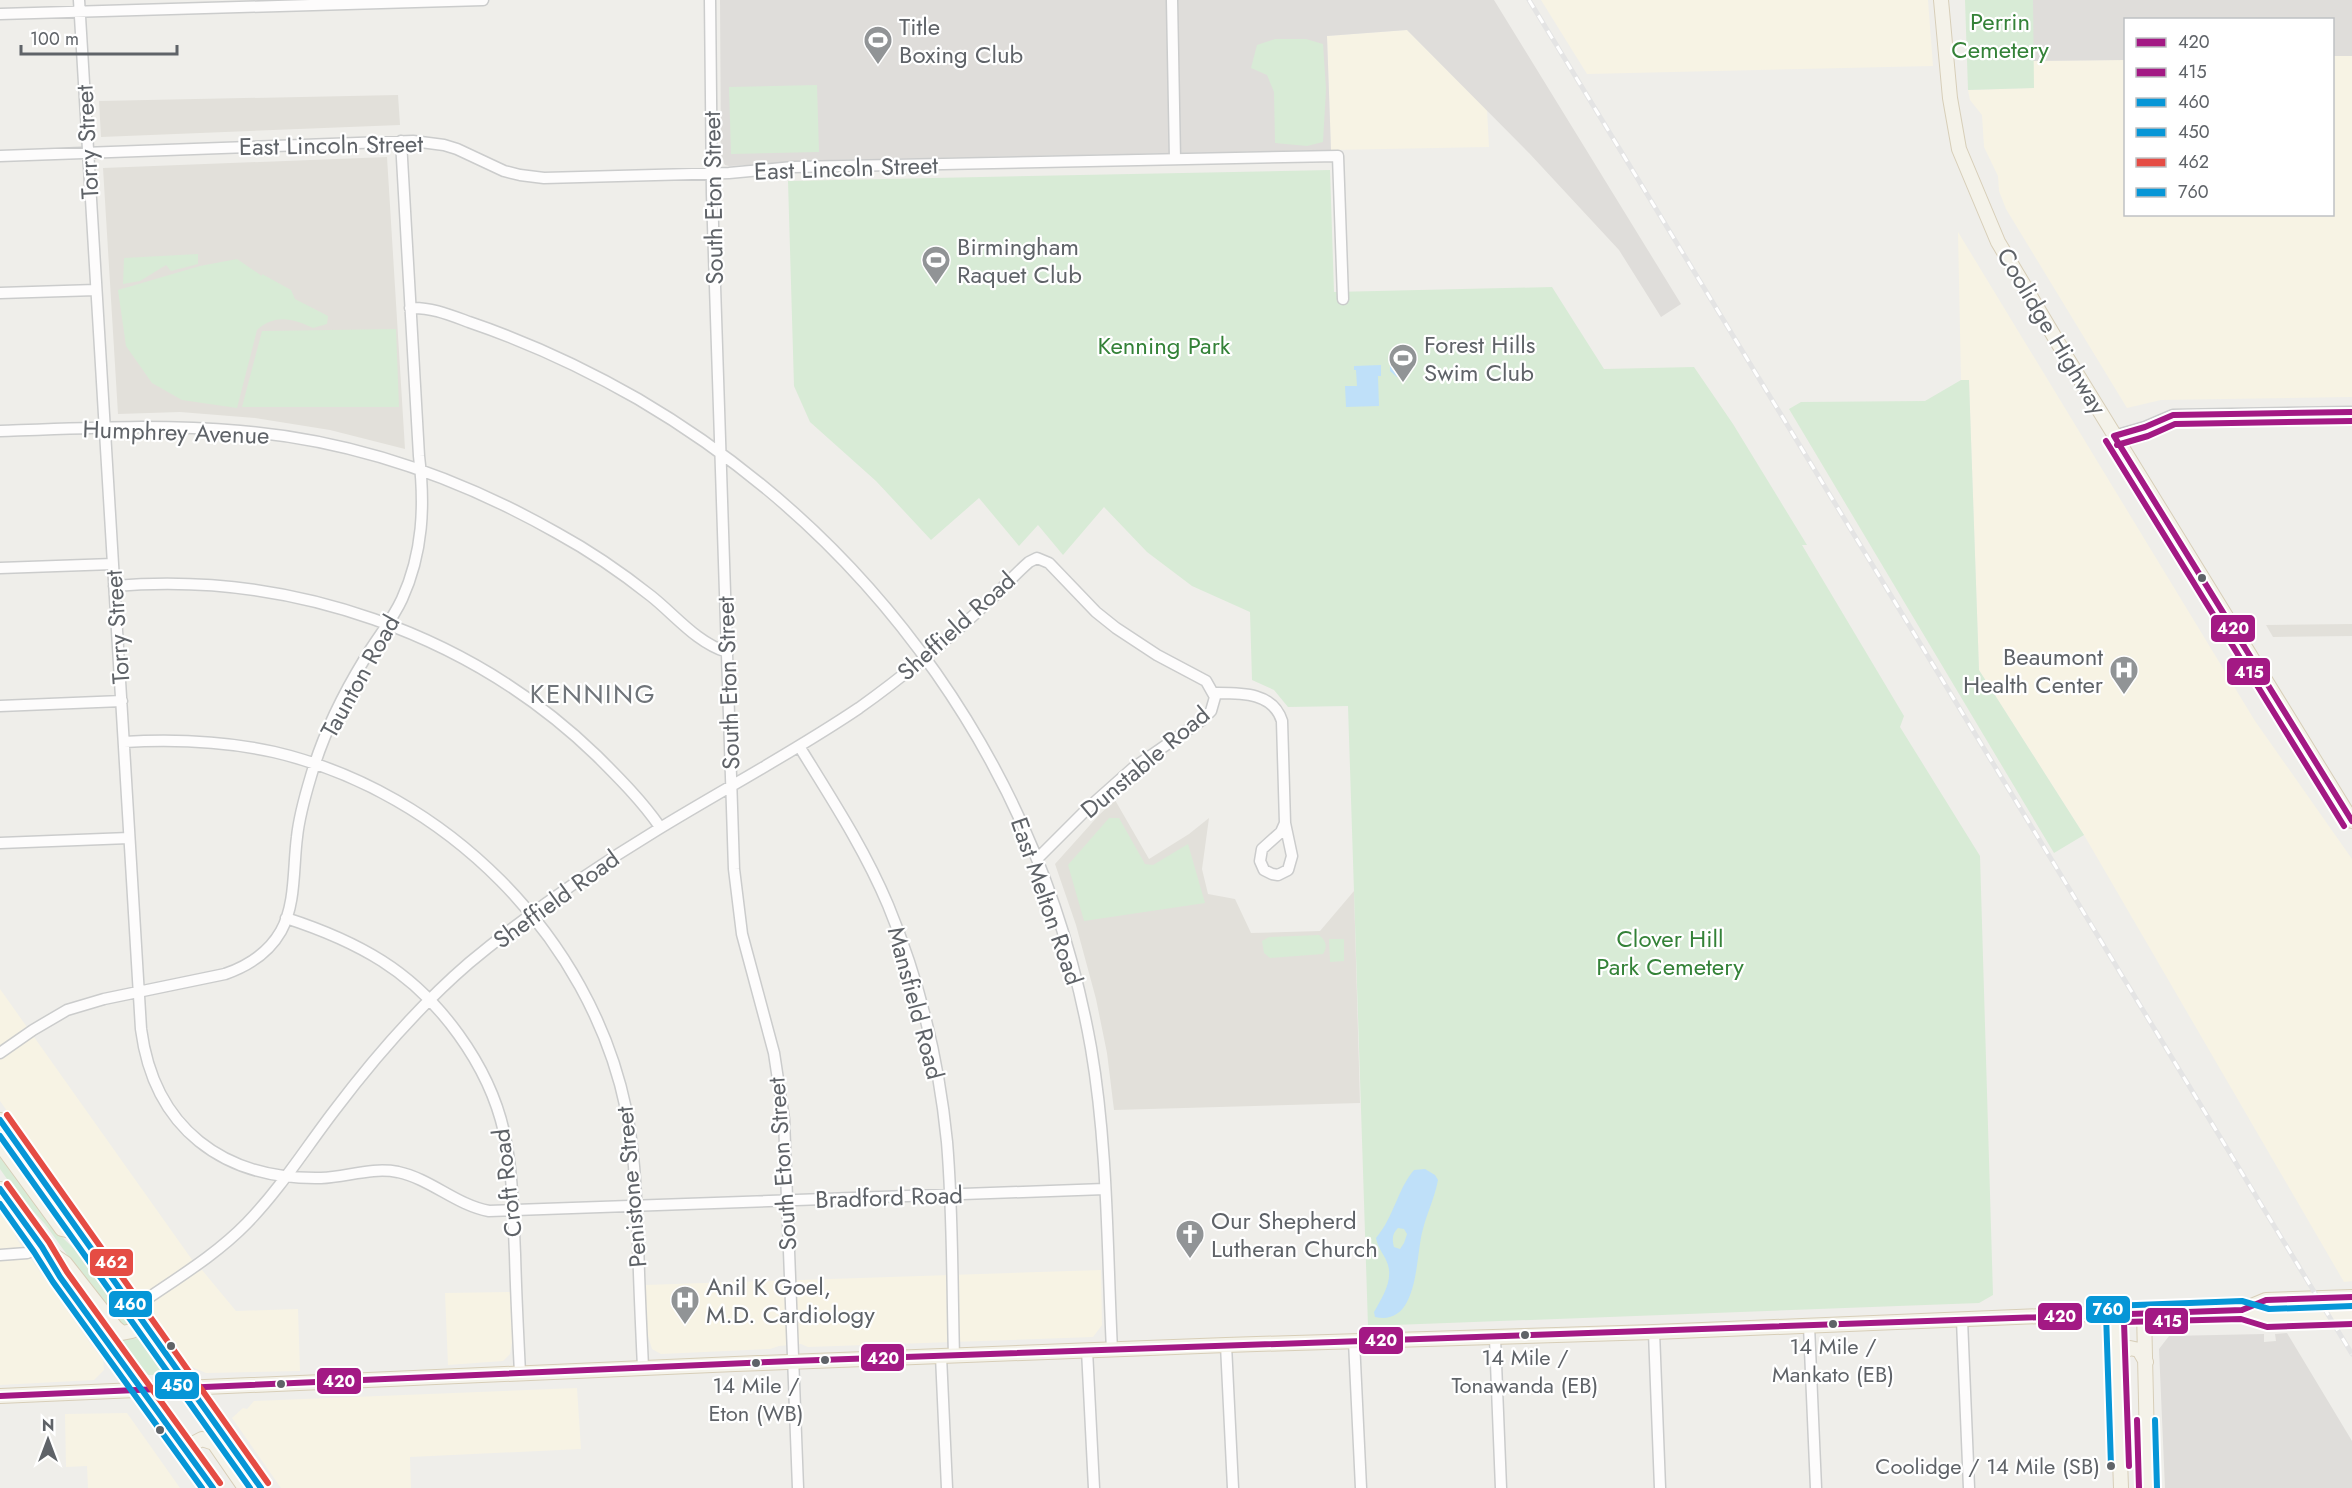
<svg xmlns="http://www.w3.org/2000/svg" width="2352" height="1488" viewBox="0 0 2352 1488" font-family="Jost,sans-serif">
<style>
.commercial{fill:#f7f3e4}
.industrial{fill:#dfddda}
.education{fill:#e2e0da}
.green{fill:#d8ebd6}
.water{fill:#bfe0f9;fill-rule:evenodd}
.lines{fill:none;stroke-linecap:round;stroke-linejoin:round}
.minor-casing{stroke:#cbcccc;stroke-width:13}
.major-casing{stroke:#d7ceb8;stroke-width:16}
.minor{stroke:#fdfcfc;stroke-width:10}
.major{stroke:#f4f2e9;stroke-width:14}
.rail-casing{stroke:#e4e4e4;stroke-width:5}
.rail{stroke:#fff;stroke-width:3;stroke-dasharray:9;stroke-linecap:butt}
.bus-1-casing{stroke:#fff;stroke-width:10}
.bus-2-casing{stroke:#fff;stroke-width:10}
.bus-3-casing{stroke:#fff;stroke-width:10}
.bus-4-casing{stroke:#fff;stroke-width:10}
.bus-5-casing{stroke:#fff;stroke-width:10}
.bus-6-casing{stroke:#fff;stroke-width:10}
.bus-1{stroke:#a31984;stroke-width:6}
.bus-2{stroke:#a31984;stroke-width:6}
.bus-3{stroke:#0696d7;stroke-width:6}
.bus-4{stroke:#0696d7;stroke-width:6}
.bus-5{stroke:#e54c44;stroke-width:6}
.bus-6{stroke:#0696d7;stroke-width:6}
.bus-dot{fill:#5f6368;stroke:#fff;stroke-width:2}
.labels{text-anchor:middle;dominant-baseline:central;stroke-width:4.5;stroke-linejoin:round;paint-order:stroke}
.bus-label{font-size:22px;fill:#5f6368;stroke:#fff}
.park-label{font-size:24px;fill:#348238;stroke:#fff}
.poi-label{font-size:24px;fill:#5f6368;stroke:#fff;text-anchor:start}
.street-label{font-size:24px;fill:#5f6368;stroke:#fff}
.neighbourhood-label{font-size:26px;letter-spacing:1.5px;fill:#70757a;stroke:#fff}
.line-badge{stroke:#fff;stroke-width:2}
.badge-label{font-size:16px;text-anchor:middle;font-weight:bold;fill:#fff}
</style>
<rect width="100%" height="100%" fill="#efeeea"/>
<path class="commercial" d="M1541,0H1928L1933,66L1587,74Z
M1407,30L1487,110L1489,147L1331,150L1327,36Z
M2333,56H2352V397L2161,400L2127,408L2006,209L1999,191L1998,176L1984,147L1982,115L1970,100L1968,90L2033,88V61L2125,60L2126,214H2332Z
M1958,232L2255,721L2352,859V1281L2344,1282L2084,835L1979,670L1969,380H1961Z
M0,989L200,1271L202,1270L236,1311L298,1309L300,1371L206,1373L192,1367L182,1357L0,1101Z
M0,1206L13,1224L16,1238L90,1343L103,1360L104,1370L94,1380L0,1385Z
M1101,1270L1102,1325L1093,1337L808,1347L801,1344L779,1346L770,1349L661,1354L652,1349L647,1333L645,1285Z
M512,1292L514,1330L510,1354L503,1361L448,1365L445,1293Z
M577,1388L581,1449L410,1457L411,1488H281L232,1418L243,1408L247,1409L254,1401Z
M127,1413L180,1488H88L87,1466L66,1467L65,1414Z"/>
<path class="industrial" d="M720,0H1494L1681,304L1661,317L1619,250L1529,153L1407,30L1327,36L1331,150L828,160L729,166L725,165L721,158Z
M2033,0H2352V56H2333L2332,20H2126L2125,60L2033,61Z
M2287,1333L2352,1441V1488H2165L2159,1349L2169,1336L2264,1334V1342L2276,1341L2275,1334Z"/>
<path class="education" d="M398,95L400,125L101,137L99,101Z
M387,157L405,449L330,430L255,418L180,412L118,414L103,168Z
M2352,624V636L2273,637L2266,625Z
M1115,800L1149,859L1189,834L1209,818L1202,869L1208,894L1235,899L1251,933L1320,931L1354,891L1360,1103L1114,1110L1107,1053L1096,999L1076,925L1055,864L1099,815Z"/>
<path class="green" d="M1965,0H2033L2034,88L1968,90Z
M1275,39H1306L1323,44L1326,89L1323,142L1307,146L1275,143L1274,92L1267,75L1251,68L1257,45Z
M817,85L819,152L731,154L729,87Z
M1330,170L1334,292L1552,287L1604,369L1694,367L1733,424L1807,545H1802L1904,716L1900,727L1980,856L1993,1295L1979,1303L1368,1326L1348,706L1288,707L1274,690L1252,680L1250,612L1192,586L1147,552L1104,507L1063,555L1038,525L1019,546L979,498L931,540L876,481L810,422L794,386L788,181Z
M198,254V264L171,271L166,265L140,281L123,284L124,258Z
M237,259L262,276V274L291,290L295,299L328,316L327,324L313,328C293,318 274,314 257,330L237,408L182,400L152,383L126,346L118,290L200,266Z
M396,329L399,407H242L262,331Z
M1961,380H1969L1979,670L2084,835L2054,853L1789,409L1801,402L1925,401Z
M1109,818H1119L1145,864L1153,865L1188,844L1205,903L1084,921L1068,865Z
M1319,935C1326,941 1328,946 1323,954L1270,958L1264,953L1262,941L1269,937Z
M1329,939H1344V961L1330,962Z
M0,1149L64,1239L85,1259L128,1320L126,1327L111,1316L45,1224L19,1196L0,1169Z
M141,1338L160,1364V1370L155,1375H148L121,1339Z"/>
<path class="water" d="M1398,363L1404,369V377H1397L1390,371V364Z
M1381,365V376H1378L1379,406L1346,407L1345,386H1357L1356,370H1354V366Z
M1425,1169L1435,1175L1438,1180C1435,1197 1427,1213 1423,1229C1415,1255 1420,1327 1375,1317L1374,1312C1381,1299 1393,1282 1388,1265C1385,1255 1378,1249 1376,1238C1394,1217 1397,1190 1414,1170ZM1398,1228L1404,1229L1407,1234L1404,1243L1400,1249L1394,1247C1392,1239 1392,1234 1398,1228Z"/>
<g class="lines">
<g class="minor-casing">
<path id="minor" d="M79,0L141,1029C154,1128 223,1180 321,1178C347,1177 371,1167 398,1172C431,1179 456,1205 489,1211L1105,1189
M710,0L712,194L734,869L742,934L774,1053L784,1119L798,1488
M1172,0L1175,159
M0,14L483,0
M0,156L413,141L444,145L457,149L504,171L520,175L544,178L729,173L793,167L1338,156L1343,299
M0,293L96,290
M410,308C431,307 450,315 469,322C528,342 584,368 638,399C878,540 1042,773 1091,1048C1108,1147 1107,1249 1112,1350
M0,431C80,428 161,424 240,431C352,440 460,478 557,533C590,551 622,573 651,596C675,615 697,643 727,652
M2114,436L2145,427L2173,415L2352,412
M0,568L113,564
M114,586C290,571 470,633 597,756C620,779 642,801 660,827
M1215,693C1241,693 1273,692 1282,721L1285,823L1281,832L1262,849L1260,861L1264,870L1272,874L1278,875L1288,870L1292,856L1285,823
M0,706L122,701
M124,742C175,739 224,741 274,752C445,792 590,936 626,1109C635,1152 636,1196 638,1240C639,1283 641,1325 643,1367
M799,746C831,798 864,848 888,905C919,980 939,1061 947,1142C953,1213 952,1285 954,1356
M0,843L129,838
M286,918C320,929 352,942 382,961C439,997 489,1065 504,1132C513,1172 513,1213 515,1254C516,1294 518,1333 520,1373
M0,1053L33,1030L67,1010L104,999L225,974C248,966 268,954 281,931C296,904 293,867 297,837C299,817 305,796 311,776C323,735 342,696 364,660C376,639 392,621 402,599C423,553 425,505 419,456L401,141
M0,1255L27,1253L42,1247
M134,1308C172,1281 214,1257 247,1223C280,1189 305,1149 334,1111C374,1058 418,1007 469,963C528,914 591,870 657,830C724,789 794,752 859,708C904,676 947,640 987,603C1001,590 1014,575 1029,562L1037,558L1049,563L1096,612L1116,628L1157,655L1206,681L1215,697L1211,711L1202,720L1133,768L1088,808L1037,859
M1962,1320L1969,1488
M1809,1326L1816,1488
M1654,1332L1660,1488
M1495,1338L1501,1488
M1354,1341L1361,1488
M1226,1345L1233,1488
M1087,1350L1094,1488
M941,1356L947,1488"/>
</g>
<g class="major-casing">
<path id="major" d="M1941,0L1950,98L1959,149L1998,242L2067,358L2352,821
M0,1120L261,1488
M0,1144L62,1229L80,1233
M0,1189L42,1247L60,1277L158,1410L213,1488
M43,1248L65,1263L116,1328L122,1333L132,1331L135,1327L134,1308
M2242,1310L2266,1300L2352,1297
M2144,1312L2148,1488
M2115,1313L2121,1488
M2115,1357L2130,1348L2139,1350L2146,1362
M0,1396L735,1364L1226,1345L1654,1332L2115,1313L2242,1310L2268,1318L2352,1315
M185,1448L202,1439L214,1443L245,1488"/>
</g>
<use href="#minor" class="minor"/>
<use href="#major" class="major"/>
<g class="rail-casing">
<path id="rail" d="M1529,0L2352,1354"/>
</g>
<use href="#rail" class="rail"/>
<g class="bus-1-casing">
<path id="bus-1" d="M2114,436L2352,821
M2114,436L2145,427L2173,415L2352,412
M0,1396L792,1361L2242,1310L2266,1300L2352,1297"/>
</g>
<g class="bus-2-casing">
<path id="bus-2" d="M2106,441L2344,826
M2117,445L2148,436L2175,424L2352,421
M2137,1420L2139,1488
M2129,1466L2124,1322L2241,1319L2267,1327L2352,1324"/>
</g>
<g class="bus-3-casing">
<path id="bus-3" d="M0,1120L261,1488
M0,1189L42,1247L60,1277L213,1488"/>
</g>
<g class="bus-4-casing">
<path id="bus-4" d="M0,1136L250,1488
M0,1204L34,1252L53,1282L202,1488"/>
</g>
<g class="bus-5-casing">
<path id="bus-5" d="M7,1115L268,1483
M7,1184L49,1242L67,1272L220,1483"/>
</g>
<g class="bus-6-casing">
<path id="bus-6" d="M2155,1420L2157,1488
M2111,1466L2106,1313L2110,1306L2242,1301L2269,1309L2352,1306"/>
</g>
<use href="#bus-1" class="bus-1"/>
<use href="#bus-2" class="bus-2"/>
<use href="#bus-3" class="bus-3"/>
<use href="#bus-4" class="bus-4"/>
<use href="#bus-5" class="bus-5"/>
<use href="#bus-6" class="bus-6"/>
</g>
<defs>
<g id="stadium-pin" transform="scale(1.5)"><path d="M0 17L-7.5 6A9.5 9.5 0 1 1 7.5 6Z" fill="#919496" stroke="#fff"/><path d="M0-5a6.5 5 0 1 0 0 10a6.5 5 0 1 0 0-10ZM-3.5-1.8h7v3.6h-7Z" fill="#fff"/></g>
<g id="hospital-pin" transform="scale(1.5)"><path d="M0 17L-7.5 6A9.5 9.5 0 1 1 7.5 6Z" fill="#919496" stroke="#fff"/><path d="M-5-5h3v3.5h4V-5h3V5h-3V1.5h-4V5h-3Z" fill="#fff"/></g>
<g id="church-pin" transform="scale(1.5)"><path d="M0 17L-7.5 6A9.5 9.5 0 1 1 7.5 6Z" fill="#919496" stroke="#fff"/><path d="M-1.2-6h2.4v3.5h3.3v2.4h-3.3V6h-2.4V-.1h-3.3v-2.4h3.3Z" fill="#fff"/></g>
</defs>
<g fill-rule="evenodd">
<use href="#stadium-pin" x="878" y="40"/>
<use href="#stadium-pin" x="936" y="260"/>
<use href="#stadium-pin" x="1403" y="358"/>
<use href="#hospital-pin" x="2124" y="670"/>
<use href="#church-pin" x="1190" y="1234"/>
<use href="#hospital-pin" x="685" y="1300"/>
</g>
<g class="bus-dot">
<circle cx="2202" cy="578" r="5"/>
<circle cx="1833" cy="1324" r="5"/>
<circle cx="1525" cy="1335" r="5"/>
<circle cx="171" cy="1346" r="5"/>
<circle cx="825" cy="1360" r="5"/>
<circle cx="756" cy="1363" r="5"/>
<circle cx="281" cy="1384" r="5"/>
<circle cx="160" cy="1430" r="5"/>
<circle cx="2111" cy="1466" r="5"/>
</g>
<g class="labels">
<g class="bus-label">
<text x="1833" y="1346">14 Mile /<tspan x="1833" dy="28">Mankato (EB)</tspan></text>
<text x="1525" y="1357">14 Mile /<tspan x="1525" dy="28">Tonawanda (EB)</tspan></text>
<text x="756" y="1385">14 Mile /<tspan x="756" dy="28">Eton (WB)</tspan></text>
<text x="2100" y="1466" text-anchor="end">Coolidge / 14 Mile (SB)</text>
</g>
<g class="park-label">
<text x="2000" y="21">Perrin<tspan x="2000" dy="28">Cemetery</tspan></text>
<text x="1164" y="345">Kenning Park</text>
<text x="1670" y="938">Clover Hill<tspan x="1670" dy="28">Park Cemetery</tspan></text>
</g>
<g class="poi-label">
<text x="899" y="26">Title<tspan x="899" dy="28">Boxing Club</tspan></text>
<text x="957" y="246">Birmingham<tspan x="957" dy="28">Raquet Club</tspan></text>
<text x="1424" y="344">Forest Hills<tspan x="1424" dy="28">Swim Club</tspan></text>
<text x="2103" y="656" text-anchor="end">Beaumont<tspan x="2103" dy="28">Health Center</tspan></text>
<text x="1211" y="1220">Our Shepherd<tspan x="1211" dy="28">Lutheran Church</tspan></text>
<text x="706" y="1286">Anil K Goel,<tspan x="706" dy="28">M.D. Cardiology</tspan></text>
</g>
<g class="street-label">
<text transform="translate(87 142) rotate(-93)">Torry Street</text>
<text transform="translate(331 145) rotate(-1)">East Lincoln Street</text>
<text transform="translate(846 168) rotate(-2)">East Lincoln Street</text>
<text transform="translate(713 198) rotate(-91)">South Eton Street</text>
<text transform="translate(2052 331) rotate(59)">Coolidge Highway</text>
<text transform="translate(176 432) rotate(2)">Humphrey Avenue</text>
<text transform="translate(956 626) rotate(-42)">Sheffield Road</text>
<text transform="translate(117 627) rotate(-94)">Torry Street</text>
<text transform="translate(360 676) rotate(-61)">Taunton Road</text>
<text transform="translate(728 683) rotate(-92)">South Eton Street</text>
<text transform="translate(1145 762) rotate(-40)">Dunstable Road</text>
<text transform="translate(556 899) rotate(-36)">Sheffield Road</text>
<text transform="translate(1047 901) rotate(71)">East Melton Road</text>
<text transform="translate(916 1003) rotate(75)">Mansfield Road</text>
<text transform="translate(782 1164) rotate(-94)">South Eton Street</text>
<text transform="translate(507 1183) rotate(-97)">Croft Road</text>
<text transform="translate(631 1187) rotate(-95)">Penistone Street</text>
<text transform="translate(889 1197) rotate(-2)">Bradford Road</text>
</g>
<g class="neighbourhood-label">
<text x="593" y="694">KENNING</text>
</g>
</g>
<g class="line-badge">
<rect x="2210" y="614" width="46" height="29" rx="6" fill="#a31984"/>
<rect x="2226" y="657" width="45" height="29" rx="6" fill="#a31984"/>
<rect x="89" y="1248" width="45" height="29" rx="6" fill="#e54c44"/>
<rect x="108" y="1290" width="45" height="28" rx="6" fill="#0696d7"/>
<rect x="2085" y="1295" width="46" height="29" rx="6" fill="#0696d7"/>
<rect x="2037" y="1302" width="46" height="29" rx="6" fill="#a31984"/>
<rect x="2144" y="1307" width="45" height="28" rx="6" fill="#a31984"/>
<rect x="1358" y="1326" width="46" height="29" rx="6" fill="#a31984"/>
<rect x="860" y="1343" width="45" height="29" rx="6" fill="#a31984"/>
<rect x="316" y="1367" width="46" height="28" rx="6" fill="#a31984"/>
<rect x="154" y="1371" width="46" height="29" rx="6" fill="#0696d7"/>
</g>
<g class="badge-label">
<text x="2233" y="634">420</text>
<text x="2249" y="678">415</text>
<text x="111" y="1268">462</text>
<text x="130" y="1310">460</text>
<text x="2108" y="1315">760</text>
<text x="2060" y="1322">420</text>
<text x="2167" y="1327">415</text>
<text x="1381" y="1346">420</text>
<text x="883" y="1364">420</text>
<text x="339" y="1387">420</text>
<text x="177" y="1391">450</text>
</g>
<rect x="2124" y="18" width="210" height="198" fill="#ffffff" stroke="#bfc1c3" stroke-width="1.5"/>
<rect x="2136" y="38" width="30" height="9" fill="#a31984" stroke="#bfc1c3" stroke-width="1.5"/>
<text x="2178" y="48" font-size="18" fill="#5f6368">420</text>
<rect x="2136" y="68" width="30" height="9" fill="#a31984" stroke="#bfc1c3" stroke-width="1.5"/>
<text x="2178" y="78" font-size="18" fill="#5f6368">415</text>
<rect x="2136" y="98" width="30" height="9" fill="#0696d7" stroke="#bfc1c3" stroke-width="1.5"/>
<text x="2178" y="108" font-size="18" fill="#5f6368">460</text>
<rect x="2136" y="128" width="30" height="9" fill="#0696d7" stroke="#bfc1c3" stroke-width="1.5"/>
<text x="2178" y="138" font-size="18" fill="#5f6368">450</text>
<rect x="2136" y="158" width="30" height="9" fill="#e54c44" stroke="#bfc1c3" stroke-width="1.5"/>
<text x="2178" y="168" font-size="18" fill="#5f6368">462</text>
<rect x="2136" y="188" width="30" height="9" fill="#0696d7" stroke="#bfc1c3" stroke-width="1.5"/>
<text x="2178" y="198" font-size="18" fill="#5f6368">760</text>
<g transform="translate(48 1440)" stroke="#ffffff" stroke-width="4.5" paint-order="stroke">
<path d="M0-4.5L10 22L0 15L-10 22Z" fill="#5f6368"/>
<text y="-9" font-size="16" font-weight="bold" text-anchor="middle" fill="#5f6368">N</text>
</g>
<path d="M21 45v9h156v-9" fill="none" stroke="#5f6368" stroke-width="3"/>
<text x="30" y="45" font-size="18" fill="#5f6368" stroke="#ffffff" stroke-width="4.5" paint-order="stroke">100 m</text>
</svg>
